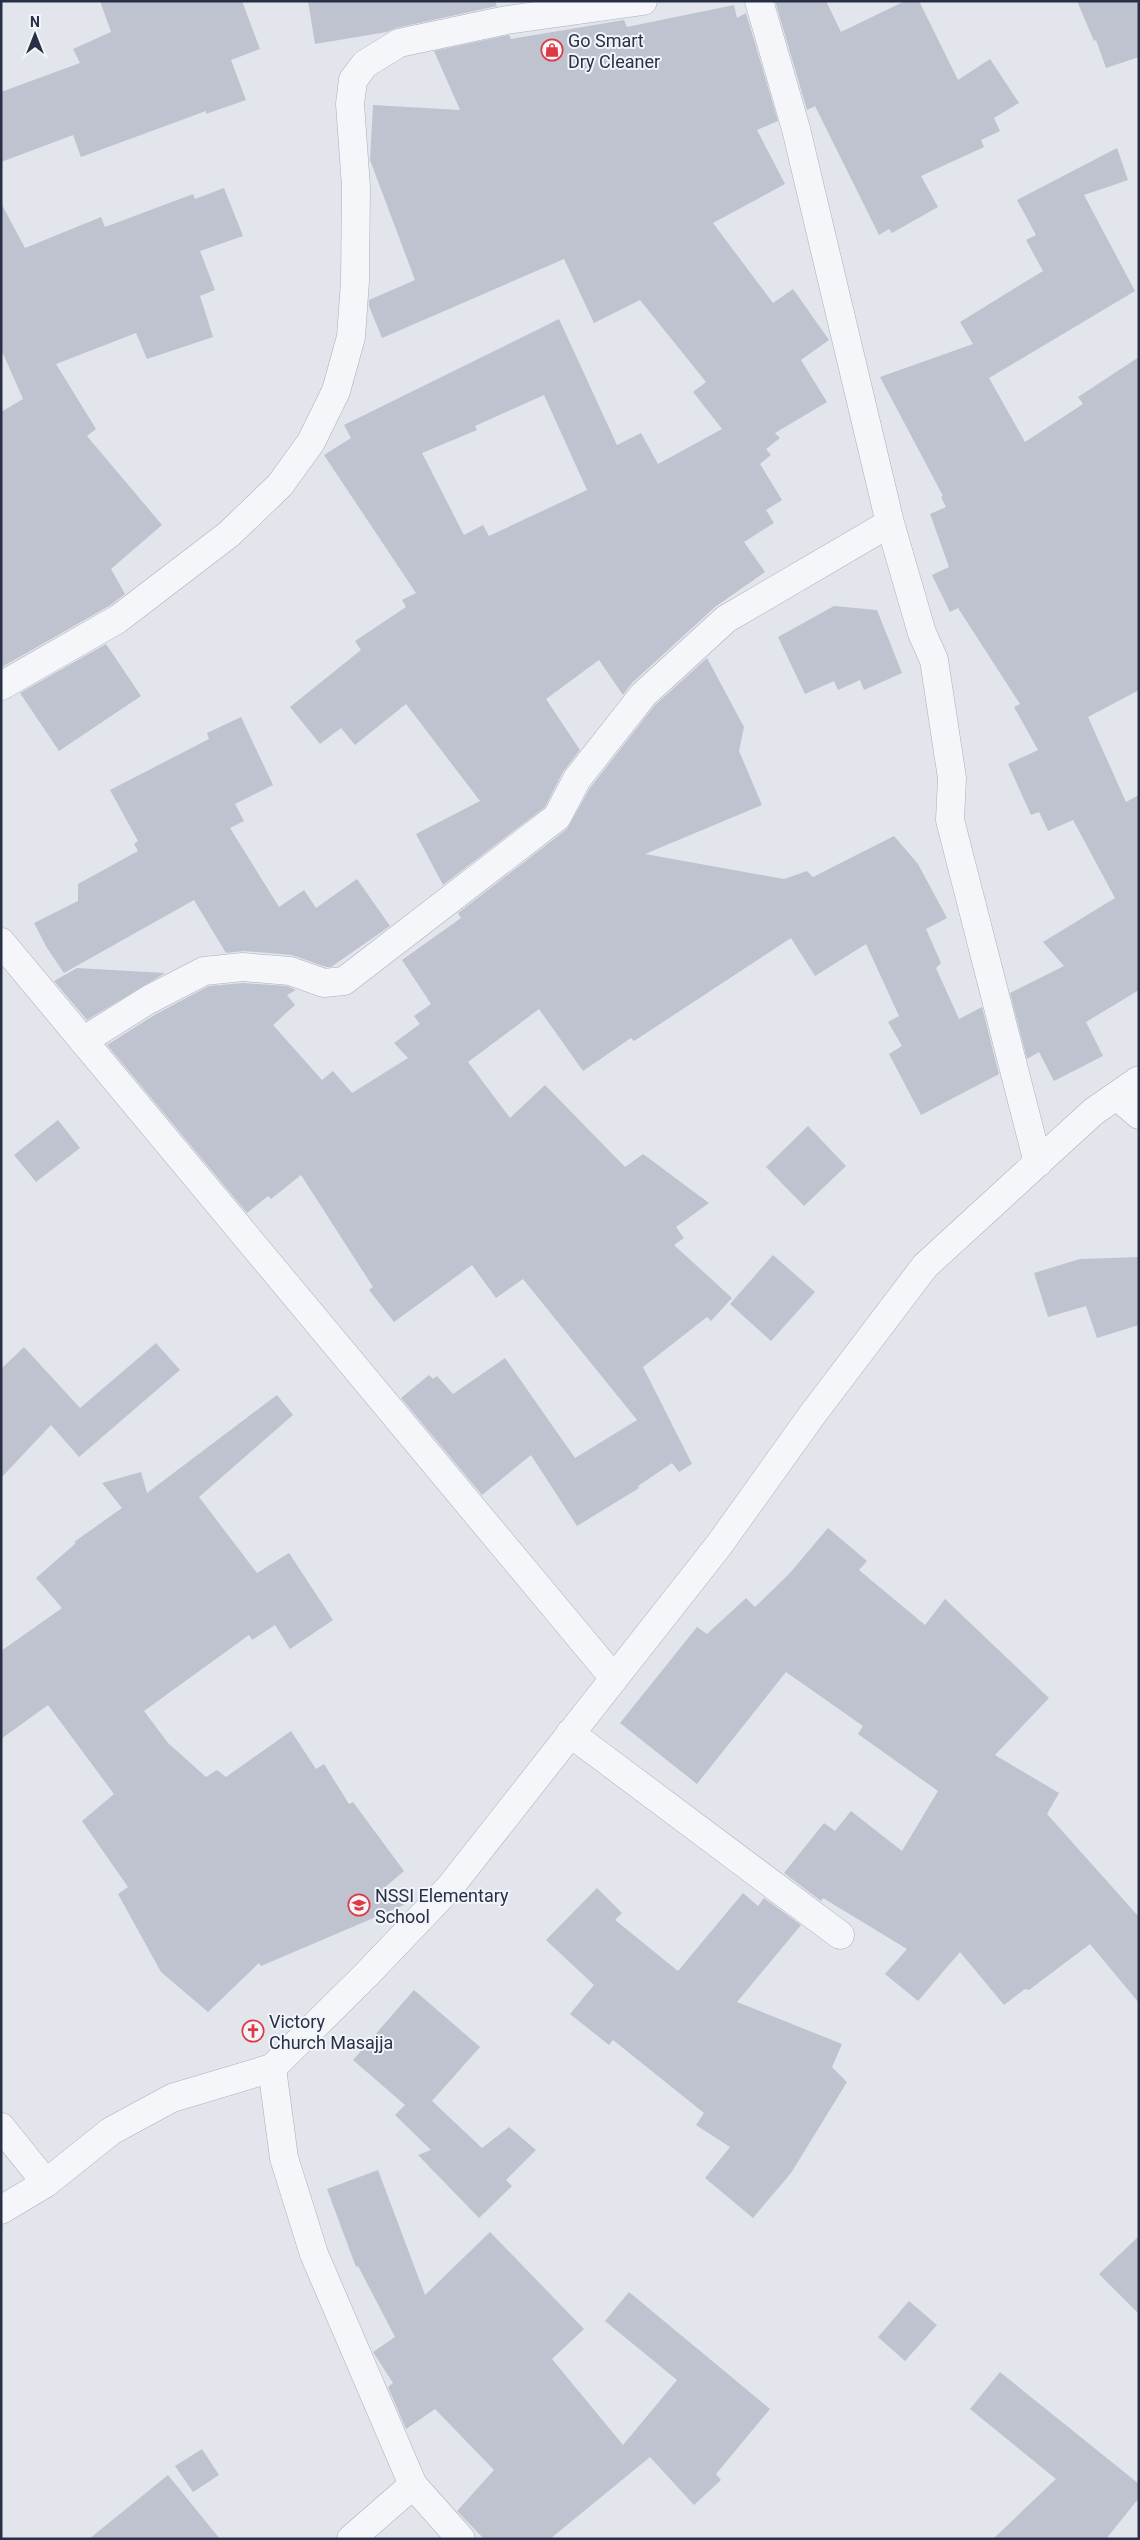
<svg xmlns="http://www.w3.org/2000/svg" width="1140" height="2540" viewBox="0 0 1140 2540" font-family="Roboto,sans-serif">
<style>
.building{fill:#bec3cf;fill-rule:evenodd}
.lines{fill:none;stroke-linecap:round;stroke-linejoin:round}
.street-casing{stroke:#aaafba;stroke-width:29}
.street{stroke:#f5f6f9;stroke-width:28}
.labels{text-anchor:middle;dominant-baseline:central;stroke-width:4;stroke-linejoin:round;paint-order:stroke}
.poi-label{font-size:18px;fill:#283046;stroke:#f2f4f9;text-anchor:start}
</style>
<rect width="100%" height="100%" fill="#e2e5ec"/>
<path class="building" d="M100,1H242L260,49L231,60L246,100L206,114V111L81,157L73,135L1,162V92L80,63L73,49L111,32Z
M308,1H495L497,6L396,28L387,32L315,44Z
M775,1H826L841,32L905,1H919L958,80L990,59L1019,103L994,118L1000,131L981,140L984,147L921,176L938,207L892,233L889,229L879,235L815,106L807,110Z
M1077,1H1139V57L1106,68L1096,40L1094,41Z
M734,5L737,18L746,13L778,121L757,130L785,184L713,223L773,303L793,289L829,340L801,360L827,402L775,433L780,438L766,449L771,455L760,464L782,500L766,510L774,523L744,542L765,572L715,607L632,683L623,695L599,660L546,699L580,750L563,772L545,807L443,885L416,834L480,801L406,704L355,745L341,728L320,744L290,707L361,650L355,641L406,607L402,600L416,593L324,455L351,438L344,425L559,319L617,445L641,433L658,464L722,429L693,392L706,382L640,300L594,323L564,259L382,338L369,306V300L415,280L370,160L373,105L460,110L434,51L509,35L511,39L624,20L627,27ZM544,395L587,490L489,536L483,525L464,535L422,453L477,430L475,426Z
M1117,148L1128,180L1084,195L1135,291L989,378L1025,442L1083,404L1078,397L1139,357V690L1088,717L1126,802L1139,795V990L1086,1022L1103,1056L1054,1081L1039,1052L1027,1059L1010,993L1064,966L1043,942L1115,898L1073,820L1048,831L1039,812L1031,815L1008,764L1038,750L1014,707L1020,704L958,608L950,612L932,575L949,567L930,514L946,507L941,497L943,496L880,377L973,344L960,322L1043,271L1026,240L1036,235L1017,200Z
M224,188L243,236L200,251L215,290L200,296L213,337L147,359L136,333L56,364L96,429L87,436L162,525L111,569L125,594L109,606L2,667L1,412L23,399L1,349V203L25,248L101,217L105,227L193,194L195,199Z
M834,606L877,610L902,673L864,690L860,680L838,690L834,681L805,694L778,637Z
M106,644L141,696L59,751L20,693Z
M707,658L744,727L739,751L762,805L645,854L784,879L807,871L813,877L894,836L918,864L947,918L926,929L941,963L936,968L959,1019L982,1007L999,1074L921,1115L889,1054L902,1046L888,1022L899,1016L866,944L815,976L791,938L634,1041L631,1038L583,1071L539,1009L468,1062L510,1118L545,1085L625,1167L643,1154L709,1203L676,1227L684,1238L674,1245L732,1298L711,1321L707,1317L643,1367L692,1464L679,1472L672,1463L638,1486L639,1488L577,1526L531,1455L482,1495L401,1398L429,1375L433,1379L437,1376L453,1394L505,1358L575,1458L637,1420L523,1279L496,1298L472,1265L394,1322L369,1290L373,1287L301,1175L271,1199L268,1196L247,1213L107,1045L156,1014L209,986L243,983L287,986L296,990L287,995L295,1005L273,1025L322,1080L333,1071L352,1093L408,1058L394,1043L420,1024L414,1016L431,1004L402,960L461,918L458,913L567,829L590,788L654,706Z
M241,717L273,785L235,804L244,821L230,828L279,907L304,890L316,908L357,879L390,926L331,967H326L292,955L244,951L226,953L194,900L64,973L47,948L34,923L78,901V884L138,851L134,844L138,841L110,790L209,739L207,733Z
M77,968L165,973L87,1020L54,981Z
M58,1120L80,1148L36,1182L14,1155Z
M808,1126L846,1166L804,1206L766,1167Z
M773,1255L815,1292L771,1341L730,1304Z
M1139,1257V1325L1097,1338L1086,1306L1048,1317L1034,1273L1080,1259Z
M156,1343L180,1370L79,1457L51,1425L1,1478V1369L24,1347L80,1408Z
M277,1395L293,1415L199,1497L257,1573L289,1553L333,1620L290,1649L275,1625L252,1640L249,1635L144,1711L168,1743L206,1777L217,1770L226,1777L291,1731L316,1769L324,1764L349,1804L353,1802L404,1871L384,1888L404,1905L261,1966L259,1963L208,2012L161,1972L118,1894L128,1887L82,1821L114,1794L48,1705L1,1739V1651L62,1608L36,1578L76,1543L74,1542L122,1508L102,1483L141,1472L147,1493Z
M828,1528L867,1561L859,1570L925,1625L945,1599L1049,1698L995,1755L1059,1793L1047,1814L1139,1917V2003L1090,1944L1029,1990L1025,1989L1004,2005L960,1952L918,2001L885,1974L907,1949L823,1898L821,1901L784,1873L824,1823L835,1831L851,1811L902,1851L938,1791L858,1734L863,1726L786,1672L697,1784L620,1723L697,1627L707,1634L746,1598L755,1607L789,1574Z
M597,1888L622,1913L615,1920L678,1971L743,1893L758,1906L764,1898L801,1925L737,2002L842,2044L832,2067L847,2082L791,2173L753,2218L705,2178L730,2147L696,2125L704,2113L613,2040L609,2045L570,2014L594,1985L546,1940Z
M414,1990L480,2047L432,2101L482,2148L509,2127L536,2150L506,2180L512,2186L479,2218L418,2155L431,2150L395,2115L405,2105L353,2060Z
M378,2170L425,2295L490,2232L584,2329L552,2359L623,2445L677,2380L605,2321L629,2292L770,2409L716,2474L721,2480L694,2505L650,2457L550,2539H484L457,2511L494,2470L435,2409L406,2429L388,2387L393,2383L373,2352L395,2337L358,2266L356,2267L327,2189Z
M1139,2236V2314L1099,2274Z
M909,2301L937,2325L905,2361L878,2337Z
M1000,2372L1139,2484V2498L1106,2539H993L1056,2479L970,2409Z
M202,2449L219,2475L193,2492L175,2466Z
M168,2475L220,2539H89Z"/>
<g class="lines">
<g class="street-casing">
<path id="street" d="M890,523L922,633L934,660L952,778L950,820L1038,1163
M1,686L118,619L229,534L280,485L311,442L336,391L351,337L355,281L356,187L350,104L353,80L365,64L399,43L507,20L643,1
M1,942L613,1677
M83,1041L148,1000L204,971L243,967L290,971L324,983L344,981L557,817L577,779L643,695L726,619L890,523L796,129L759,1
M1117,1096L1139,1115
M570,1733L840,1935
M272,2068L284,2158L314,2254L413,2485L461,2539
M1,2127L46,2183
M1,2210L46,2183L111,2131L172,2098L272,2068L367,1974L450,1887L719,1545L812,1415L925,1266L1093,1112L1139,1080
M351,2539L413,2485"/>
</g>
<use href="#street" class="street"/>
</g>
<defs>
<g id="shop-ring" transform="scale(1.125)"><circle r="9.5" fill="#f2f4f9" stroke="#de3a43" stroke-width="1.5"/><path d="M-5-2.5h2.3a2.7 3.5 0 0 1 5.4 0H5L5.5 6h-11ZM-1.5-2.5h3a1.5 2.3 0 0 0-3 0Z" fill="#de3a43"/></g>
<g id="school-ring" transform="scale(1.125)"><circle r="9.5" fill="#f2f4f9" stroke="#de3a43" stroke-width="1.5"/><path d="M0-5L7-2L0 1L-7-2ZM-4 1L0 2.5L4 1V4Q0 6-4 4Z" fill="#de3a43"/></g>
<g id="church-ring" transform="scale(1.125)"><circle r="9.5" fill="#f2f4f9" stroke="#de3a43" stroke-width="1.5"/><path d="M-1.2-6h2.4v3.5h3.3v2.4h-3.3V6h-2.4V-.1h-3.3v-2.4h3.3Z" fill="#de3a43"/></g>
</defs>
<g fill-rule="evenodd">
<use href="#shop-ring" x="552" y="50"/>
<use href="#school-ring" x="359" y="1905"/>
<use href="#church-ring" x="253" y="2031"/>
</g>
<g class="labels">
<g class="poi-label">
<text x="568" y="40">Go Smart<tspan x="568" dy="21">Dry Cleaner</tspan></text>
<text x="375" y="1895">NSSI Elementary<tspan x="375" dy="21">School</tspan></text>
<text x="269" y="2021">Victory<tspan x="269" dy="21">Church Masajja</tspan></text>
</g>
</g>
<rect width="1140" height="2540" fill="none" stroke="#283046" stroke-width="5"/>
<g transform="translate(35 35)" stroke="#f2f4f9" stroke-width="4" paint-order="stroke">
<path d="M0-4L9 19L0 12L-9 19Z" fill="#283046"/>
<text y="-8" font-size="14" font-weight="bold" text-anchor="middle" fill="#283046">N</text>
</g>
</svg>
